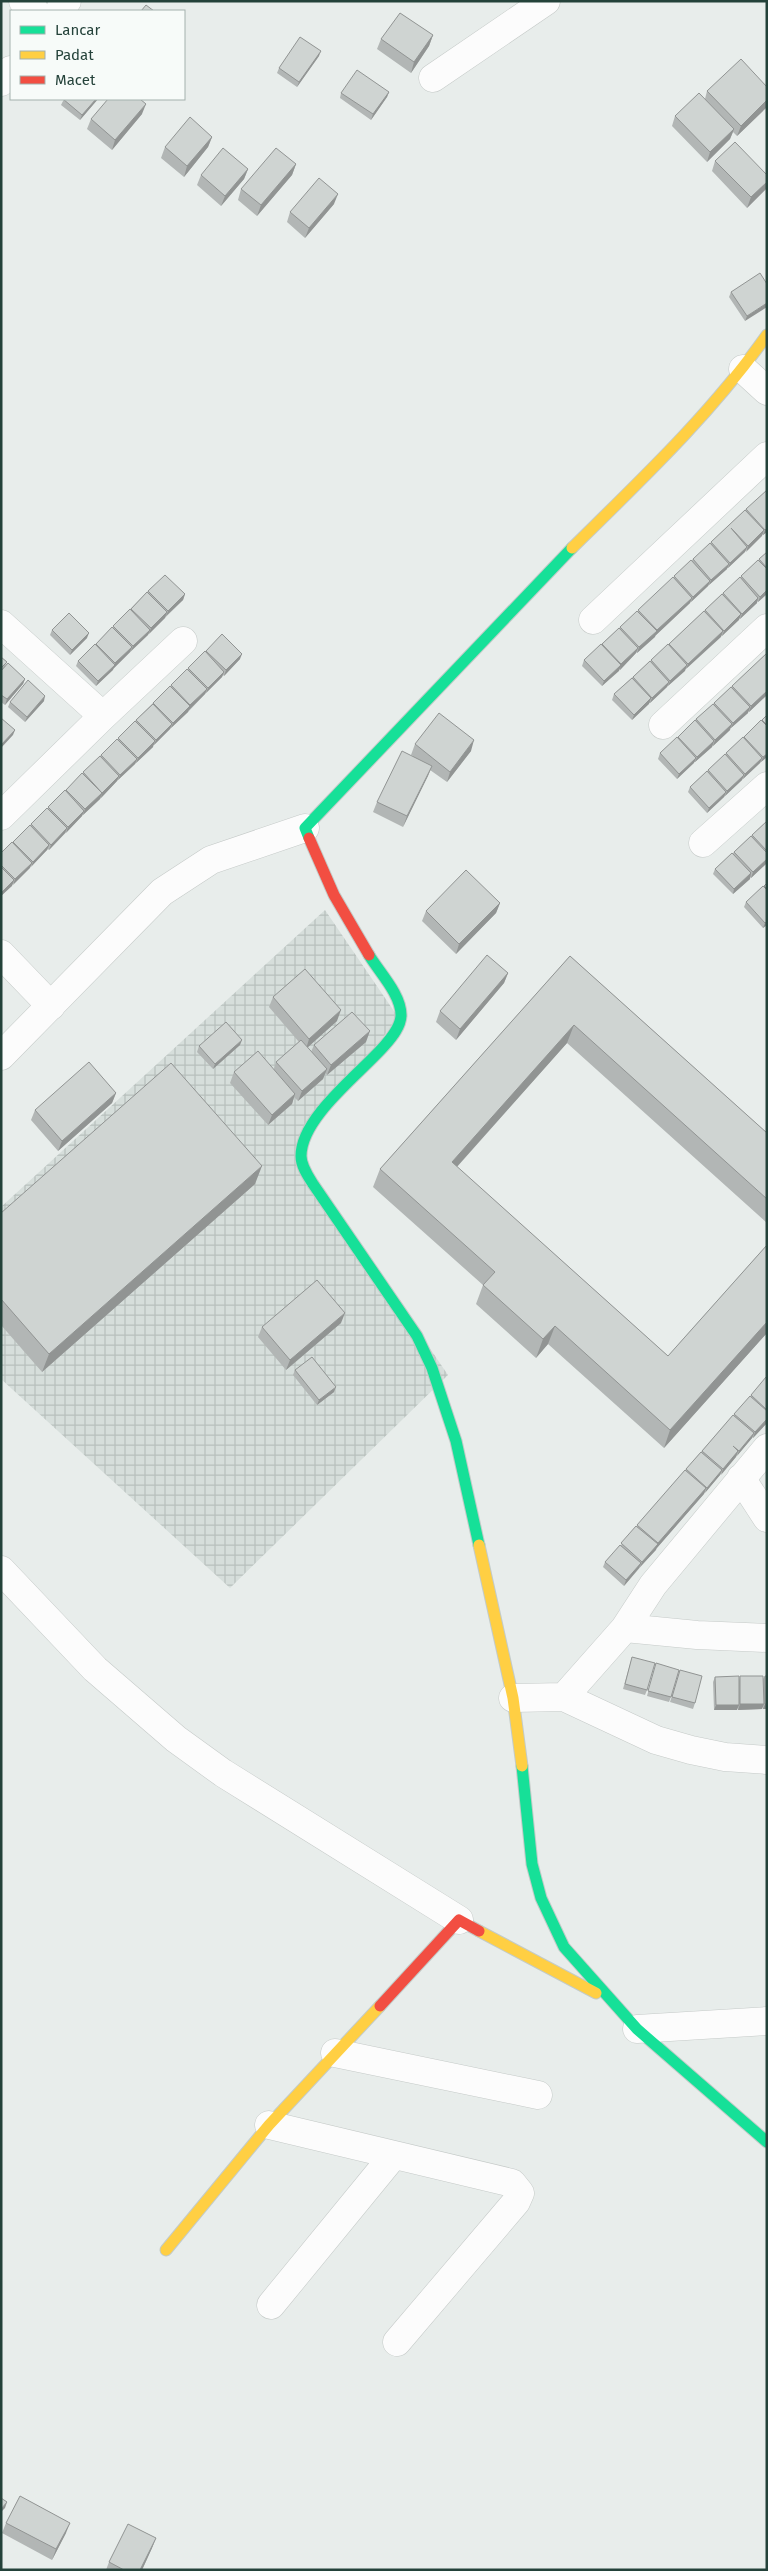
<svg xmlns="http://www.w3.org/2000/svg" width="768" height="2571" viewBox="0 0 768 2571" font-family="'Fira Sans',sans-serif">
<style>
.industrial{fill:url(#industrial-grid)}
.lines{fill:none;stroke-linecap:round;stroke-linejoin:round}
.street-casing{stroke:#c5cac8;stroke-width:29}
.fast-casing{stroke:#c3cbc8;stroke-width:13}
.slow-casing{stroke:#c3cbc8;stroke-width:13}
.jam-casing{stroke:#c3cbc8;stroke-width:13}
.street{stroke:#fcfcfc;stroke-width:28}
.fast{stroke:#16e098;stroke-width:11}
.slow{stroke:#ffcf43;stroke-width:11}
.jam{stroke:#f24e42;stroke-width:11}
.wall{fill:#b2b6b5}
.shaded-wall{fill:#919493}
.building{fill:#cfd4d2;stroke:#919493}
</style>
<defs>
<pattern id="industrial-grid" width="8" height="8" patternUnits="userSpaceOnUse" patternTransform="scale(1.25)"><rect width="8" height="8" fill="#d6dedb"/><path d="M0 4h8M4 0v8" fill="none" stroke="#b8c0bd"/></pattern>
</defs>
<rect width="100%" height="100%" fill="#e8edeb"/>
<path class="industrial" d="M325,910L398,1017L297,1153L448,1375L230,1588L1,1379V1207Z"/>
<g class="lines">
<g class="street-casing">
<path id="street" d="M23,1L35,11
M59,11L67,1
M433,78L546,1
M1,82L11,70
M743,369L767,391
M593,620L767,456
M1,624L103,716L1,816
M103,716L183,641
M663,725L767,628
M703,843L767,786
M1,954L51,1006
M1,1056L162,892L211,860L305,828
M741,1478L767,1518
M1,1570L95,1669L176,1739L223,1773L459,1920
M625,1628L697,1635L767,1638
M564,1697L625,1628L653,1585L767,1448
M513,1698L564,1697L656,1740L691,1750L725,1757L767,1760
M637,2029L767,2021
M335,2053L538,2095
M269,2125L512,2183L520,2193L516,2202L397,2342
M271,2305L393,2156"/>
</g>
<g class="fast-casing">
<path id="fast" d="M309,838L305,828L572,548
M369,955C379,972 401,994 401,1015C401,1026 392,1037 385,1045C361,1073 301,1117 301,1156C301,1166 308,1176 313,1184L417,1336L432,1368L456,1441L479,1545
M522,1766L532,1864L541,1898L564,1947L637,2029L767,2142"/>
</g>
<g class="slow-casing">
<path id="slow" d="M572,548C641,480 711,414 767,335
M479,1545L513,1698L522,1766
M479,1931L596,1993
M166,2250L269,2125L380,2006"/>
</g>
<g class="jam-casing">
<path id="jam" d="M309,838L334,895L369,955
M380,2006L459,1920L479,1931"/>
</g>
<use href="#street" class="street"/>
<use href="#fast" class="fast"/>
<use href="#slow" class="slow"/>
<use href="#jam" class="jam"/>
</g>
<path class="wall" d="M433,35L429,46L411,73L377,49L381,39Z
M319,56L297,87L277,73L279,68Z
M767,87V107L737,136L733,132L730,139L707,162L672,126L675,116L705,99L707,91Z
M389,92L387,97L371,120L340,98L341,93Z
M64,99H98L80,120L61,105Z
M142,114L112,150L87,129L91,119Z
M212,137L208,147L184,177L161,158L165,147Z
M715,161L767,175L766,189L747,208L712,171Z
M296,164L292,175L257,216L238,200L241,189Z
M248,169L244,179L221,206L197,185L201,175Z
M334,204L305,238L287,222L290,212Z
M767,284L745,321L729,297L731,292Z
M746,509L767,532L763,535V534L728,568H727V569L709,585L691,602V601L690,603L637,653V652L620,670L619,669L602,686L582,666L584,660L674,578V576L710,544L711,542Z
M767,552V594L758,602L757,601V603L740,619L739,618L722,636L721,635L650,703H649L632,720L612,700L614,694L668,645L723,593L741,578V576Z
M148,591L185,594L183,600L96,686L76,666L78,661L95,645Z
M52,630L87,638L70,655L50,635Z
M206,651L240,659L224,676L223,675L222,677L205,694L188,712L171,728L154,745H153V747L118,780L117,781L100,799L83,815V814L82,816L49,850L48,849L1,896V853L30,826L31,824L48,809V807L65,791L101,755L118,739V738L153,703L170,687L171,685Z
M767,653V695L749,712L748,711V713L731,728H730V730L713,746V745L712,747L695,762H694L677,779L658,759L660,753L677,738L696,719L713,704L714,703L731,687L732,686Z
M1,657L7,662L5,666L25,679L23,684L5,705L1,702Z
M44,701L25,722L8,707L10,702Z
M767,715V757L761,762L743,779V778L742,780L707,813L688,792L690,787Z
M415,744L471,751L447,782L430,770L403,827L373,812L377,802L413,756L411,755Z
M767,821V863L751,878L750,877V879L733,894L713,874L715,869L733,853L734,852L751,836L752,835Z
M767,883V925L763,928L744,907L746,902L764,887Z
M500,903L496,913L456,954L422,921L426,911Z
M570,956L767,1133V1223L567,1043L457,1167L668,1356L767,1245V1333L664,1448L548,1344L536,1358L476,1304L483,1285L373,1187L380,1169Z
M508,973L504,983L456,1040L436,1022L440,1011Z
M273,997L337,1021L307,1047L311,1052L314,1045L366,1042L327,1075L325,1073L323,1079L298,1101L294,1097L292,1104L268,1125L230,1083L234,1072L274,1069L276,1062L299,1042L269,1007Z
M240,1045L213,1069L197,1052L199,1046Z
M116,1093L112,1103L58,1151L31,1120L35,1110Z
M255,1184L42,1372L1,1325V1213Z
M341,1323L286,1370L258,1337L262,1327Z
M295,1370L334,1392L317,1405L293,1375Z
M767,1377V1423L753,1438V1437L624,1586L603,1567L605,1562L621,1545L686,1469Z
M632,1657L647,1690L645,1695L623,1689Z
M656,1663L671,1697L669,1702L647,1696Z
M680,1670L695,1703L693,1709L670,1702Z
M740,1676L763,1679L765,1676H767V1709H763V1706L762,1709L738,1710V1706L737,1710H714L713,1682L715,1677L739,1681Z
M6,2523L66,2533L52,2560L2,2533Z
M156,2538L152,2548L142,2570H106L109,2562Z"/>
<path class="shaded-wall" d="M433,35L429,46L411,73L414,62Z
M321,51L319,56L297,87L299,82Z
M389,92L387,97L371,120L373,114Z
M96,99H98L80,120L82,115Z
M767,100V107L737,136L741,126Z
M146,104L142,114L112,150L115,140Z
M734,129L730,139L707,162L710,152Z
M212,137L208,147L184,177L187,166Z
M296,164L292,175L257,216L261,205Z
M248,169L244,179L221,206L225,196Z
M767,182L766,189L747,208L751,197Z
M338,194L334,204L305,238L309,228Z
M767,303V307L745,321L747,316Z
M767,528V532L763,535L765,530Z
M764,530L762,536L746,552L748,546Z
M747,547L745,552L728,568L730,563Z
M729,564L727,569L709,585L711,580Z
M710,581L708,586L691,602L693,597Z
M767,590V594L758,602L760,597Z
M185,594L183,600L166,616L168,611Z
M692,598L690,603L655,636L657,630Z
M758,598L757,603L740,619L742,614Z
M167,612L165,618L149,634L151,628Z
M741,614L739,620L722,636L724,631Z
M150,630L148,635L131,651L133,646Z
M657,631L655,637L637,653L639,647Z
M723,631L721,637L686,669L688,664Z
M89,633L87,638L70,655L72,650Z
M132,647L130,652L113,669L115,663Z
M638,648L636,653L620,670L621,664Z
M242,654L240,659L224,676L226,670Z
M115,665L113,670L96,686L98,681Z
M621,665L619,671L602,686L604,681Z
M687,665L685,671L668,686L670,681Z
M224,672L222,677L206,693L208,688Z
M25,679L23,684L5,705L7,699Z
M669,682L667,687L650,703L652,698Z
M207,689L205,694L188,711L190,705Z
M767,691V695L749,712L751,706Z
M45,696L44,701L25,722L27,717Z
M651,698L649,704L632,720L634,715Z
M190,706L188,712L171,728L173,723Z
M750,707L748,713L731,728L733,723Z
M172,724L170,729L154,745L156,740Z
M732,724L730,730L713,746L715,740Z
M15,730L13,735L1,748V745Z
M474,740L471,751L447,782L450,772Z
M155,741L153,747L136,763L138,758Z
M714,741L712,747L695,762L697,757Z
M767,754V757L761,762L763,757Z
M696,758L694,763L677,779L679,774Z
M762,758L760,763L743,779L745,774Z
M137,759L135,764L118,780L120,775Z
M432,766L428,776L403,827L407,816Z
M744,775L742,780L725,796L727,791Z
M119,776L117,781L101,798L102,793Z
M726,792L724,797L707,813L709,808Z
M102,793L100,799L83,815L85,809Z
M84,811L82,816L66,833L68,827Z
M67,828L65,833L49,850L51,845Z
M49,845L47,850L31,867L33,862Z
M767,859V863L751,878L753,872Z
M32,863L30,868L13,885L15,879Z
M751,873L750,879L733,894L734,889Z
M14,880L12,886L1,896V893Z
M500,903L496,913L456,954L459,944Z
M767,921V925L763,928L765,923Z
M508,973L504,983L456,1040L460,1029Z
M341,1010L337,1021L306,1049L309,1039Z
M574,1025L567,1043L445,1180L452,1162Z
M370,1031L366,1042L327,1075L331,1065Z
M242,1040L240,1045L213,1069L215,1064Z
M327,1069L323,1079L298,1101L302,1091Z
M116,1093L112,1103L58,1151L62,1141Z
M295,1094L292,1104L268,1125L272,1115Z
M262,1166L255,1184L42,1372L49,1354Z
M345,1313L341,1323L286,1370L290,1360Z
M767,1322V1333L664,1448L670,1430Z
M555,1326L548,1344L536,1358L543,1339Z
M336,1387L334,1392L317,1405L319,1400Z
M767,1419V1423L753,1438L755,1432Z
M754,1433L752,1438L737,1456L739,1451Z
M738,1451L736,1457L721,1475L723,1469Z
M722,1470L720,1475L705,1493L707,1488Z
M706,1488L704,1494L656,1549L658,1543Z
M658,1544L656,1550L640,1567L642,1562Z
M641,1563L639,1568L624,1586L626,1580Z
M740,1704H764L762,1709L738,1710Z
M765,1704H767V1709H763Z
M716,1705H739L737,1710H714Z
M7,2502L5,2508L1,2512V2509Z
M70,2523L66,2533L52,2560L56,2549Z
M156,2538L152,2548L142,2570H140Z"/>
<path class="building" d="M146,5L154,11H141Z
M400,13L433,35L414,62L381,39Z
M300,37L321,51L299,82L279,68Z
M741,59L767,87V100L741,126L707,91Z
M357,70L389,92L373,114L341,93Z
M699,93L734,129L710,152L675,116Z
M63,99H96L82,115Z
M108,99H140L146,104L115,140L91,119Z
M190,117L212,137L187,166L165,147Z
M735,142L767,175V182L751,197L715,161Z
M223,148L248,169L225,196L201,175Z
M276,148L296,164L261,205L241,189Z
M319,178L338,194L309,228L290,212Z
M760,273L767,284V303L747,316L731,292Z
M767,490V528L765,530L746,509Z
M745,510L764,530L748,546L731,528L747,547L730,563L711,542Z
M710,543L729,564L711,580L693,559Z
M767,552V568L759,559Z
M691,560L710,581L693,597L674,576Z
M758,560L767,569V590L760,597L741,576Z
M165,575L185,594L168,611L148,591Z
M673,577L692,598L657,630L638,610Z
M740,577L758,598L742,614L723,593Z
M147,592L167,612L151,628L131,609Z
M722,594L741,614L724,631L705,610Z
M130,609L150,630L133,646L113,626Z
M637,611L657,631L639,647L620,627Z
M704,611L723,631L688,664L669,644Z
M69,613L89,633L72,650L52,630Z
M112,627L132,647L115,663L96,644Z
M619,628L638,648L621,664L602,644Z
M222,634L242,654L226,670L206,651Z
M95,644L115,665L98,681L78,661Z
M601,644L621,665L604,681L584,660Z
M668,644L687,665L670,681L651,660Z
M205,651L224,672L208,688L188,668Z
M767,653V691L751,706L732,686Z
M1,657L7,662L1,668Z
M650,661L669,682L652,698L633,677Z
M8,663L25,679L7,699L1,695V671Z
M187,669L207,689L190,705L171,685Z
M632,678L651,698L634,715L614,694Z
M28,680L45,696L27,717L10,702Z
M170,686L190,706L173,723L153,703Z
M731,687L750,707L733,723L714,703Z
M153,704L172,724L156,740L136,720Z
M713,704L732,724L715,740L696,719Z
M439,713L474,740L450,772L415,744Z
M767,715V725L762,720Z
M1,718L15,730L1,745Z
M695,720L714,741L697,757L678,737Z
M761,720L767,726V754L763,757L744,737Z
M135,721L155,741L138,758L118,738Z
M677,737L696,758L679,774L660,753Z
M743,737L762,758L745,774L726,753Z
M117,739L137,759L120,775L101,755Z
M402,751L432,766L407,816L377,802Z
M725,754L744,775L727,791L708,770Z
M100,756L119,776L102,793L83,772Z
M707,771L726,792L709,808L690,787Z
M82,773L102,793L85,809L66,790Z
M65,790L84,811L68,827L48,807Z
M47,808L67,828L51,845L31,824Z
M767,821V851L752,835Z
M30,825L49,845L33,862L13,842Z
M751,836L767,853V859L753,872L734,852Z
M12,842L32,863L15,879L1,865V853Z
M732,853L751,873L734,889L715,869Z
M1,867L14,880L1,893Z
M466,870L500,903L459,944L426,911Z
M767,883V889L764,886Z
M763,886L767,890V921L765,923L746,902Z
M487,955L508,973L460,1029L440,1011Z
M570,956L767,1133V1199L574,1025L452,1162L668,1356L767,1245V1322L670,1430L555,1326L543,1339L483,1285L495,1272L380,1169Z
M305,969L341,1010L309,1039L273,997Z
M352,1012L370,1031L331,1065L314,1045Z
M226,1022L242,1040L215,1064L199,1046Z
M301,1040L327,1069L302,1091L276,1062Z
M258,1051L295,1094L272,1115L234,1072Z
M89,1062L116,1093L62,1141L35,1110Z
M171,1063L262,1166L49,1354L1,1299V1213Z
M317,1280L345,1313L290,1360L262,1327Z
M312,1357L336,1387L319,1400L295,1370Z
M766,1377L767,1378V1410L751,1395Z
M750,1396L767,1411V1419L755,1432L734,1414Z
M733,1415L754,1433L739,1451L733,1446L738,1451L723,1469L702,1451Z
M701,1452L722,1470L707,1488L686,1469Z
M685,1470L706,1488L658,1543L637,1525Z
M636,1526L658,1544L642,1562L621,1543Z
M620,1545L641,1563L626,1580L605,1562Z
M632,1657L655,1663L647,1690L625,1684Z
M656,1663L679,1670L671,1697L648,1691Z
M680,1670L702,1676L695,1703L672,1697Z
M739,1676V1705H716L715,1677Z
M740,1676H763L764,1704H740Z
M765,1676H767V1704H765Z
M20,2496L70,2523L56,2549L6,2523Z
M1,2498L7,2502L1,2509Z
M128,2524L156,2538L140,2570H124L109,2562Z"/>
<rect width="768" height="2571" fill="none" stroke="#24423a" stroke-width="5"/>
<rect x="10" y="10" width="175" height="90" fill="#f7fbf9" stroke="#a3b1ad"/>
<rect x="20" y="26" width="25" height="8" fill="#16e098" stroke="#a3b1ad"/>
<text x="55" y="35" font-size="15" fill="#24423a">Lancar</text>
<rect x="20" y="51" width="25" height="8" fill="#ffcf43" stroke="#a3b1ad"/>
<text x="55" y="60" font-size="15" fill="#24423a">Padat</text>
<rect x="20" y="76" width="25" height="8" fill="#f24e42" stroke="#a3b1ad"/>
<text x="55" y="85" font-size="15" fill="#24423a">Macet</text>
</svg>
